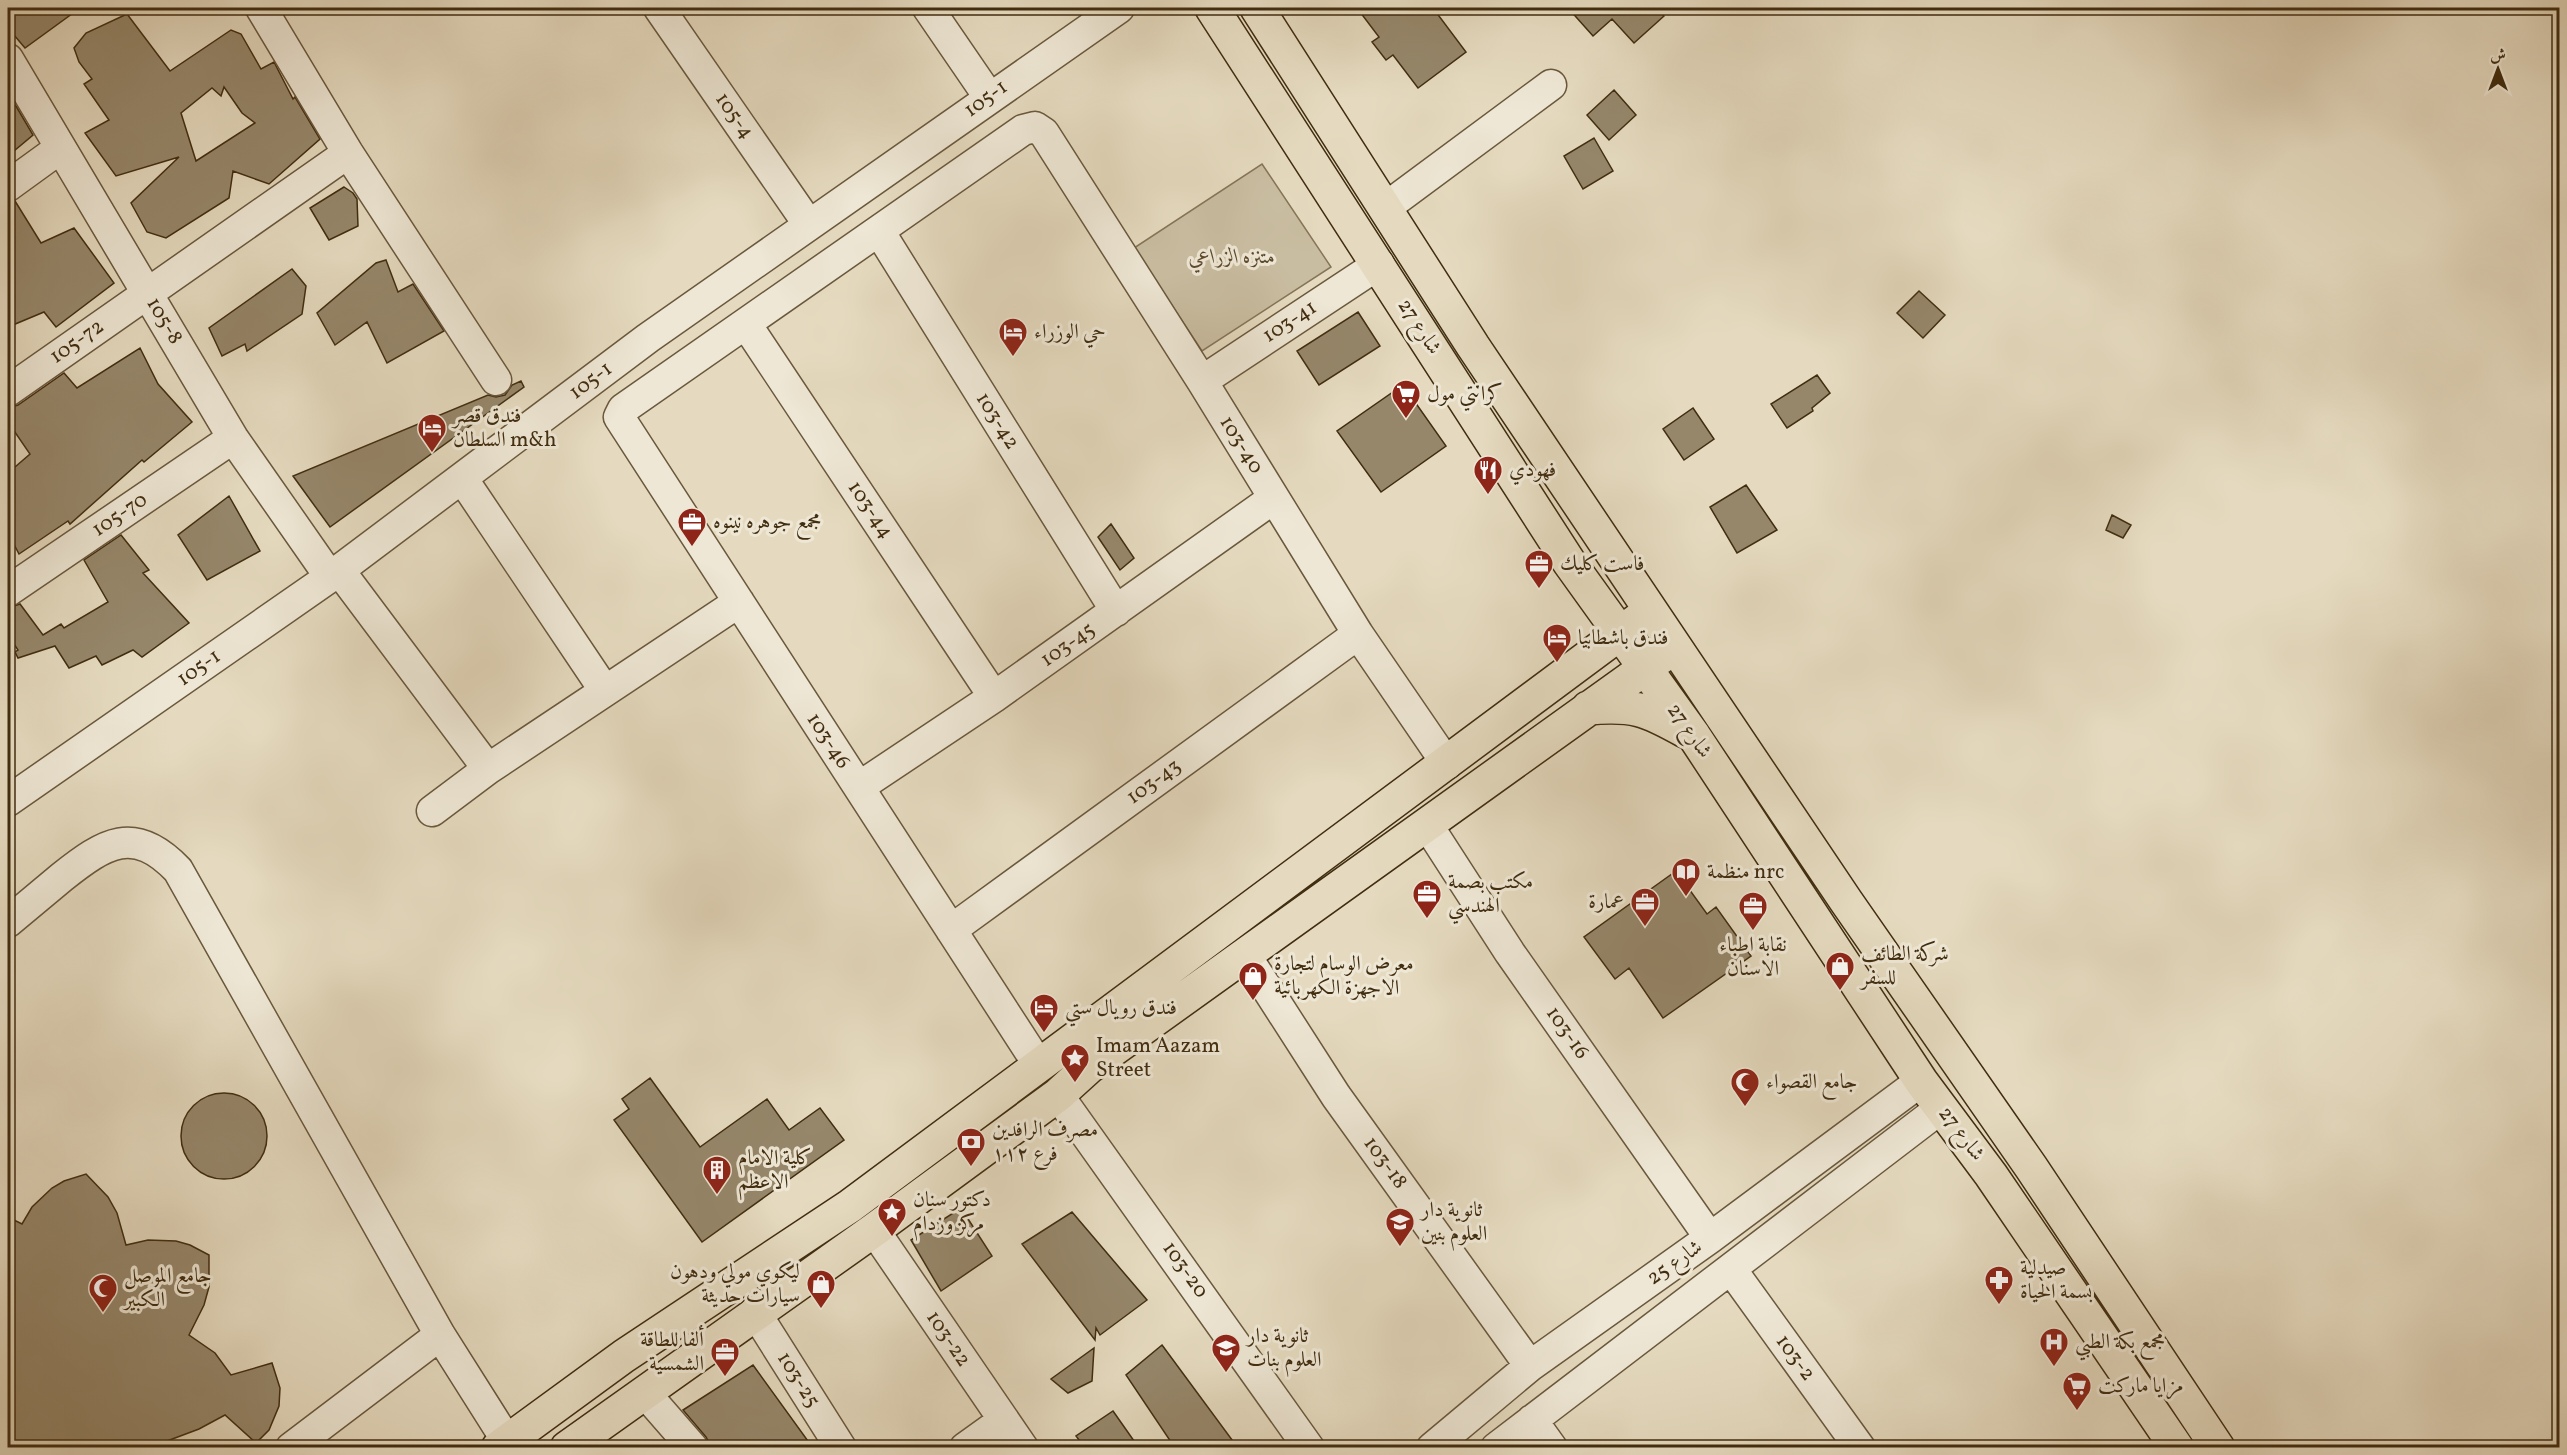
<svg xmlns="http://www.w3.org/2000/svg" width="2567" height="1455" viewBox="0 0 2567 1455" font-family="Vollkorn,Amiri,serif">
<style>
.green{fill:#c9bda1;stroke:#857558;stroke-width:1.5}
.building{fill:#96876b;stroke:#412d10;stroke-width:1.5;fill-rule:evenodd}
.lines{fill:none;stroke-linecap:round;stroke-linejoin:round}
.minor-casing{stroke:#6a583c;stroke-width:33}
.major-casing{stroke:#412d10;stroke-width:36}
.minor{stroke:#eee7d5;stroke-width:30}
.major{stroke:#e5dabf;stroke-width:33}
.labels{text-anchor:middle;dominant-baseline:central;stroke-width:6;stroke-linejoin:round;paint-order:stroke}
.street-label{font-size:21px;fill:#412d10;stroke:#eee7d5}
.park-label{font-size:21px;font-style:italic;fill:#5c4a2d;stroke:#eee7d5}
.poi-label{font-size:21px;fill:#412d10;stroke:#eee7d5;text-anchor:start}
</style>
<rect width="100%" height="100%" fill="#e5dabf"/>
<filter id="stains"><feTurbulence type="fractalNoise" baseFrequency=".00333" numOctaves="4"/><feColorMatrix values="0 0 0 0 .2 0 0 0 0 .09 0 0 0 0 .02 0 0 0 .5 -.17"/></filter>
<radialGradient id="worn" r=".72"><stop offset=".6" stop-color="#630" stop-opacity="0"/><stop offset="1" stop-color="#630" stop-opacity=".3"/></radialGradient>
<path class="green" d="M1262,164L1331,267L1202,351L1134,248Z"/>
<path class="building" d="M22,8H80L25,48L8,28V19Z
M1357,8H1433L1466,52L1418,88L1393,55L1386,60L1372,42L1379,37Z
M1568,8H1656L1664,16L1634,43L1612,19L1593,36Z
M127,14L170,71L231,30L241,34L261,69L274,62L293,99L295,97L320,139L269,184L233,171L229,198L166,238L147,232L131,203L179,157L116,176L85,133L109,120L84,84L92,79L79,62L74,48L86,33ZM224,87L242,113L255,123L196,161L181,113L212,88L221,96Z
M1614,90L1636,115L1609,140L1587,115Z
M8,98L16,106L33,135L8,156Z
M1594,138L1613,171L1583,189L1564,156Z
M344,187L353,193L357,199L358,226L329,240L310,208Z
M15,201L41,243L74,228L114,283L56,327L44,312L8,327V203Z
M386,260L398,292L413,284L444,331L387,363L367,322L335,345L317,313L376,263Z
M292,269L306,286L302,314L247,351L245,344L222,356L209,328Z
M1919,291L1945,315L1923,338L1897,313Z
M1358,312L1380,346L1319,385L1297,351Z
M140,348L158,384L192,422L144,462L142,460L70,524L68,521L19,554L8,533V473L30,454L8,422V408L18,405L64,373L77,388Z
M1817,375L1830,393L1812,408L1813,411L1787,428L1771,404Z
M521,381L524,387L330,527L293,476L488,395L496,397L505,395L512,385Z
M1403,385L1446,446L1381,492L1337,431Z
M1693,408L1714,439L1684,460L1663,429Z
M1746,485L1777,530L1737,553L1710,507Z
M229,496L260,551L207,580L178,535Z
M2112,515L2131,525L2123,538L2106,530Z
M1111,524L1134,558L1120,570L1098,537Z
M121,535L149,570L143,573L189,623L142,657L133,650L102,665L96,656L69,668L55,646L18,658L15,652L18,650L8,635V608L20,604L43,635L61,624L64,628L108,602L84,560Z
M1676,871L1707,914L1716,907L1751,956L1663,1018L1629,968L1615,979L1584,937Z
M650,1078L700,1147L767,1099L789,1130L820,1108L844,1140L702,1242L614,1120L629,1109L622,1099Z
M181 1136a43 43 0 1 1 86 0a43 43 0 1 1-86 0Z
M86,1174L108,1197L117,1213L126,1245L148,1240L176,1241L190,1245L209,1255V1287L204,1305L189,1335L215,1353L231,1375L272,1363L280,1388L279,1406L269,1430L256,1443L225,1415L199,1429L167,1441L170,1448H8V1217L22,1224L32,1207L52,1188L64,1181Z
M961,1208L992,1256L941,1291L911,1240Z
M1072,1212L1147,1300L1100,1335L1096,1328L1095,1340L1022,1244Z
M1162,1345L1238,1448H1175L1126,1375Z
M1094,1348L1092,1381L1068,1393L1051,1379Z
M753,1365L813,1448H712L706,1437L683,1410Z
M1113,1411L1139,1448H1085L1076,1436Z"/>
<g class="lines">
<g class="minor-casing">
<path id="minor" d="M261,8L348,153L496,380
M659,8L809,225
M928,8L989,97
M8,59L233,438L330,577
M8,186L59,149
M1385,208L1551,85
M879,231L1116,611
M746,324L994,697
M1202,381L1379,264
M8,391L348,153
M462,478L605,691
M339,570L488,769
M8,591L233,438
M859,787L994,697L1274,498
M8,801L330,577L648,338L1119,8
M432,811L488,769L739,602
M1428,826L1510,953L1710,1238
M8,922C26,907 44,892 62,877C105,843 134,824 178,870L440,1335L507,1441
M951,930L1358,634
M1246,956L1336,1096L1530,1366
M1038,1064L619,417L623,409L1023,130L1035,127L1044,133L1202,381L1358,634L1447,764
M1058,1095L1309,1448
M874,1230L1023,1448
M1731,1269L1860,1448
M755,1312L841,1448
M645,1393L693,1448
M1532,1420L1552,1448
M291,1448L440,1335
M965,1448L1004,1420
M1432,1448L1530,1366L1710,1238L1921,1081
M1496,1448L1941,1108"/>
</g>
<g class="major-casing">
<path id="major" d="M1212,8L1569,562L1694,736L1921,1081L1991,1175L2177,1448
M1257,8L1473,346L1846,901L2031,1167L2218,1448
M1588,708C1633,704 1646,709 1685,731
M498,1448L624,1356L850,1206L1638,620
M567,1448L874,1230L1058,1095L1090,1066L1662,656"/>
</g>
<use href="#minor" class="minor"/>
<use href="#major" class="major"/>
</g>
<defs>
<g id="hotel-pin" transform="scale(1.5)"><path d="M0 17L-7.5 6A9.5 9.5 0 1 1 7.5 6Z" fill="#8f2418" stroke="#eee7d5"/><path d="M-6-4.5h1.5V1H6V5H4.5V3h-9V5H-6ZM-4 0a1.8 1.8 0 1 1 3.6 0ZM.5 0V-2.5h3Q6-2.5 6 0Z" fill="#fff"/></g>
<g id="supermarket-pin" transform="scale(1.5)"><path d="M0 17L-7.5 6A9.5 9.5 0 1 1 7.5 6Z" fill="#8f2418" stroke="#eee7d5"/><path d="M-6-5.5h2.5l.6 2H6L4.5 2H-2.5L-4.4-4H-6ZM-1.5 3.2a1.3 1.3 0 1 0 .1 0ZM3 3.2a1.3 1.3 0 1 0 .1 0Z" fill="#fff"/></g>
<g id="restaurant-pin" transform="scale(1.5)"><path d="M0 17L-7.5 6A9.5 9.5 0 1 1 7.5 6Z" fill="#8f2418" stroke="#eee7d5"/><path d="M-5-6h1v4h1v-4h1v4h1v-4h1v5L-1.5 .5V6h-2V.5L-5-1ZM5-6V6H3V1.5H1.5Q1.5-4 5-6Z" fill="#fff"/></g>
<g id="office-pin" transform="scale(1.5)"><path d="M0 17L-7.5 6A9.5 9.5 0 1 1 7.5 6Z" fill="#8f2418" stroke="#eee7d5"/><path d="M-6-3h4V-5.5h4V-3h4V5H-6ZM-1-4.5V-3h2v-1.5ZM-6 0V1H6V0Z" fill="#fff"/></g>
<g id="library-pin" transform="scale(1.5)"><path d="M0 17L-7.5 6A9.5 9.5 0 1 1 7.5 6Z" fill="#8f2418" stroke="#eee7d5"/><path d="M-6-4Q-3-5.5-.7-3.5V5Q-3 3-6 4ZM6-4Q3-5.5 .7-3.5V5Q3 3 6 4Z" fill="#fff"/></g>
<g id="shop-pin" transform="scale(1.5)"><path d="M0 17L-7.5 6A9.5 9.5 0 1 1 7.5 6Z" fill="#8f2418" stroke="#eee7d5"/><path d="M-5-2.5h2.3a2.7 3.5 0 0 1 5.4 0H5L5.5 6h-11ZM-1.5-2.5h3a1.5 2.3 0 0 0-3 0Z" fill="#fff"/></g>
<g id="sight-pin" transform="scale(1.5)"><path d="M0 17L-7.5 6A9.5 9.5 0 1 1 7.5 6Z" fill="#8f2418" stroke="#eee7d5"/><path d="M0-6L1.8-2.2L6-1.7L2.9 1.2L3.7 5.4L0 3.3L-3.7 5.4L-2.9 1.2L-6-1.7L-1.8-2.2Z" fill="#fff"/></g>
<g id="mosque-pin" transform="scale(1.5)"><path d="M0 17L-7.5 6A9.5 9.5 0 1 1 7.5 6Z" fill="#8f2418" stroke="#eee7d5"/><path d="M3.5-4.9A6 6 0 1 0 3.5 4.9A5 5 0 1 1 3.5-4.9Z" fill="#fff"/></g>
<g id="bank-pin" transform="scale(1.5)"><path d="M0 17L-7.5 6A9.5 9.5 0 1 1 7.5 6Z" fill="#8f2418" stroke="#eee7d5"/><path d="M-6-4H6V4H-6ZM0-2.3a2.3 2.3 0 1 0 0 4.6a2.3 2.3 0 1 0 0-4.6Z" fill="#fff"/></g>
<g id="building-pin" transform="scale(1.5)"><path d="M0 17L-7.5 6A9.5 9.5 0 1 1 7.5 6Z" fill="#8f2418" stroke="#eee7d5"/><path d="M-4-6H4V6H1V3H-1V6H-4ZM-2.5-4.3h1.7v1.8h-1.7ZM.8-4.3h1.7v1.8H.8ZM-2.5-1h1.7V.8h-1.7ZM.8-1h1.7V.8H.8Z" fill="#fff"/></g>
<g id="school-pin" transform="scale(1.5)"><path d="M0 17L-7.5 6A9.5 9.5 0 1 1 7.5 6Z" fill="#8f2418" stroke="#eee7d5"/><path d="M0-5L7-2L0 1L-7-2ZM-4 1L0 2.5L4 1V4Q0 6-4 4Z" fill="#fff"/></g>
<g id="pharmacy-pin" transform="scale(1.5)"><path d="M0 17L-7.5 6A9.5 9.5 0 1 1 7.5 6Z" fill="#8f2418" stroke="#eee7d5"/><path d="M-2-6h4v4h4v4h-4v4h-4v-4h-4v-4h4Z" fill="#fff"/></g>
<g id="hospital-pin" transform="scale(1.5)"><path d="M0 17L-7.5 6A9.5 9.5 0 1 1 7.5 6Z" fill="#8f2418" stroke="#eee7d5"/><path d="M-5-5h3v3.5h4V-5h3V5h-3V1.5h-4V5h-3Z" fill="#fff"/></g>
</defs>
<g fill-rule="evenodd">
<use href="#hotel-pin" x="1013" y="332"/>
<use href="#supermarket-pin" x="1406" y="394"/>
<use href="#hotel-pin" x="432" y="428"/>
<use href="#restaurant-pin" x="1488" y="470"/>
<use href="#office-pin" x="692" y="522"/>
<use href="#office-pin" x="1539" y="564"/>
<use href="#hotel-pin" x="1557" y="638"/>
<use href="#library-pin" x="1686" y="872"/>
<use href="#office-pin" x="1427" y="894"/>
<use href="#office-pin" x="1645" y="902"/>
<use href="#office-pin" x="1753" y="906"/>
<use href="#shop-pin" x="1840" y="966"/>
<use href="#shop-pin" x="1253" y="976"/>
<use href="#hotel-pin" x="1044" y="1008"/>
<use href="#sight-pin" x="1075" y="1058"/>
<use href="#mosque-pin" x="1745" y="1082"/>
<use href="#bank-pin" x="971" y="1142"/>
<use href="#building-pin" x="717" y="1170"/>
<use href="#sight-pin" x="892" y="1212"/>
<use href="#school-pin" x="1400" y="1222"/>
<use href="#pharmacy-pin" x="1999" y="1280"/>
<use href="#shop-pin" x="821" y="1284"/>
<use href="#mosque-pin" x="103" y="1288"/>
<use href="#hospital-pin" x="2054" y="1342"/>
<use href="#school-pin" x="1226" y="1348"/>
<use href="#office-pin" x="725" y="1352"/>
<use href="#supermarket-pin" x="2077" y="1386"/>
</g>
<g class="labels">
<g class="street-label">
<text transform="translate(986 99) rotate(-36)">105-1</text>
<text transform="translate(734 116) rotate(55)">105-4</text>
<text transform="translate(164 321) rotate(59)">105-8</text>
<text transform="translate(1290 322) rotate(-33)">103-41</text>
<text transform="translate(1419 327) rotate(57)">شارع 27</text>
<text transform="translate(77 342) rotate(-35)">105-72</text>
<text transform="translate(591 381) rotate(-37)">105-1</text>
<text transform="translate(997 421) rotate(58)">103-42</text>
<text transform="translate(1241 445) rotate(58)">103-40</text>
<text transform="translate(870 510) rotate(56)">103-44</text>
<text transform="translate(120 515) rotate(-34)">105-70</text>
<text transform="translate(1068 645) rotate(-35)">103-45</text>
<text transform="translate(199 668) rotate(-35)">105-1</text>
<text transform="translate(1689 731) rotate(55)">شارع 27</text>
<text transform="translate(828 741) rotate(57)">103-46</text>
<text transform="translate(1154 782) rotate(-36)">103-43</text>
<text transform="translate(1567 1033) rotate(55)">103-16</text>
<text transform="translate(1961 1134) rotate(53)">شارع 27</text>
<text transform="translate(1385 1163) rotate(54)">103-18</text>
<text transform="translate(1675 1263) rotate(-35)">شارع 25</text>
<text transform="translate(1185 1270) rotate(55)">103-20</text>
<text transform="translate(948 1339) rotate(56)">103-22</text>
<text transform="translate(1795 1358) rotate(54)">103-2</text>
<text transform="translate(798 1380) rotate(58)">103-25</text>
</g>
<g class="park-label">
<text x="1232" y="257">متنزه الزراعي</text>
</g>
<g class="poi-label">
<text x="1034" y="332">حي الوزراء</text>
<text x="1427" y="394">كرانتي مول</text>
<text x="453" y="416">فندق قصر<tspan x="453" dy="24">السلطان m&amp;h</tspan></text>
<text x="1509" y="470">فهودي</text>
<text x="713" y="522">مجمع جوهره نينوه</text>
<text x="1560" y="564">فاست كليك</text>
<text x="1578" y="638">فندق باشطابيا</text>
<text x="1707" y="872">منظمة nrc</text>
<text x="1448" y="882">مكتب بصمة<tspan x="1448" dy="24">الهندسي</tspan></text>
<text x="1624" y="902" text-anchor="end">عمارة</text>
<text x="1753" y="945" text-anchor="middle">نقابة اطباء<tspan x="1753" dy="24">الاسنان</tspan></text>
<text x="1861" y="954">شركة الطائف<tspan x="1861" dy="24">للسفر</tspan></text>
<text x="1274" y="964">معرض الوسام لتجارة<tspan x="1274" dy="24">الاجهزة الكهربائية</tspan></text>
<text x="1065" y="1008">فندق رويال ستي</text>
<text x="1096" y="1046">Imam Aazam<tspan x="1096" dy="24">Street</tspan></text>
<text x="1766" y="1082">جامع القصواء</text>
<text x="992" y="1130">مصرف الرافدين<tspan x="992" dy="24">فرع ١١٢</tspan></text>
<text x="738" y="1158">كلية الامام<tspan x="738" dy="24">الاعظم</tspan></text>
<text x="913" y="1200">دكتور سنان<tspan x="913" dy="24">مركز وزدام</tspan></text>
<text x="1421" y="1210">ثانوية دار<tspan x="1421" dy="24">العلوم بنين</tspan></text>
<text x="2020" y="1268">صيدلية<tspan x="2020" dy="24">بسمة الحياة</tspan></text>
<text x="800" y="1272" text-anchor="end">ليكوي مولي ودهون<tspan x="800" dy="24">سيارات حديثة</tspan></text>
<text x="124" y="1276">جامع الموصل<tspan x="124" dy="24">الكبير</tspan></text>
<text x="1247" y="1336">ثانوية دار<tspan x="1247" dy="24">العلوم بنات</tspan></text>
<text x="704" y="1340" text-anchor="end">ألفا للطاقة<tspan x="704" dy="24">الشمسية</tspan></text>
<text x="2075" y="1342">مجمع بكة الطبي</text>
<text x="2098" y="1386">مزايا ماركت</text>
</g>
</g>
<rect width="2567" height="1455" fill="none" stroke="#e5dabf" stroke-width="30"/>
<rect x="9" y="9" width="2549" height="1437" fill="none" stroke="#412d10" stroke-width="3"/>
<rect x="15" y="15" width="2537" height="1425" fill="none" stroke="#412d10" stroke-width="1.5"/>
<g transform="translate(2498 69)" stroke="#eee7d5" stroke-width="4.5" paint-order="stroke">
<path d="M0-4.5L10 22L0 15L-10 22Z" fill="#412d10"/>
<text y="-9" font-size="16" font-weight="bold" text-anchor="middle" fill="#412d10">ش</text>
</g>
<rect width="100%" height="100%" filter="url(#stains)"/>
<rect width="100%" height="100%" fill="url(#worn)"/>
</svg>
